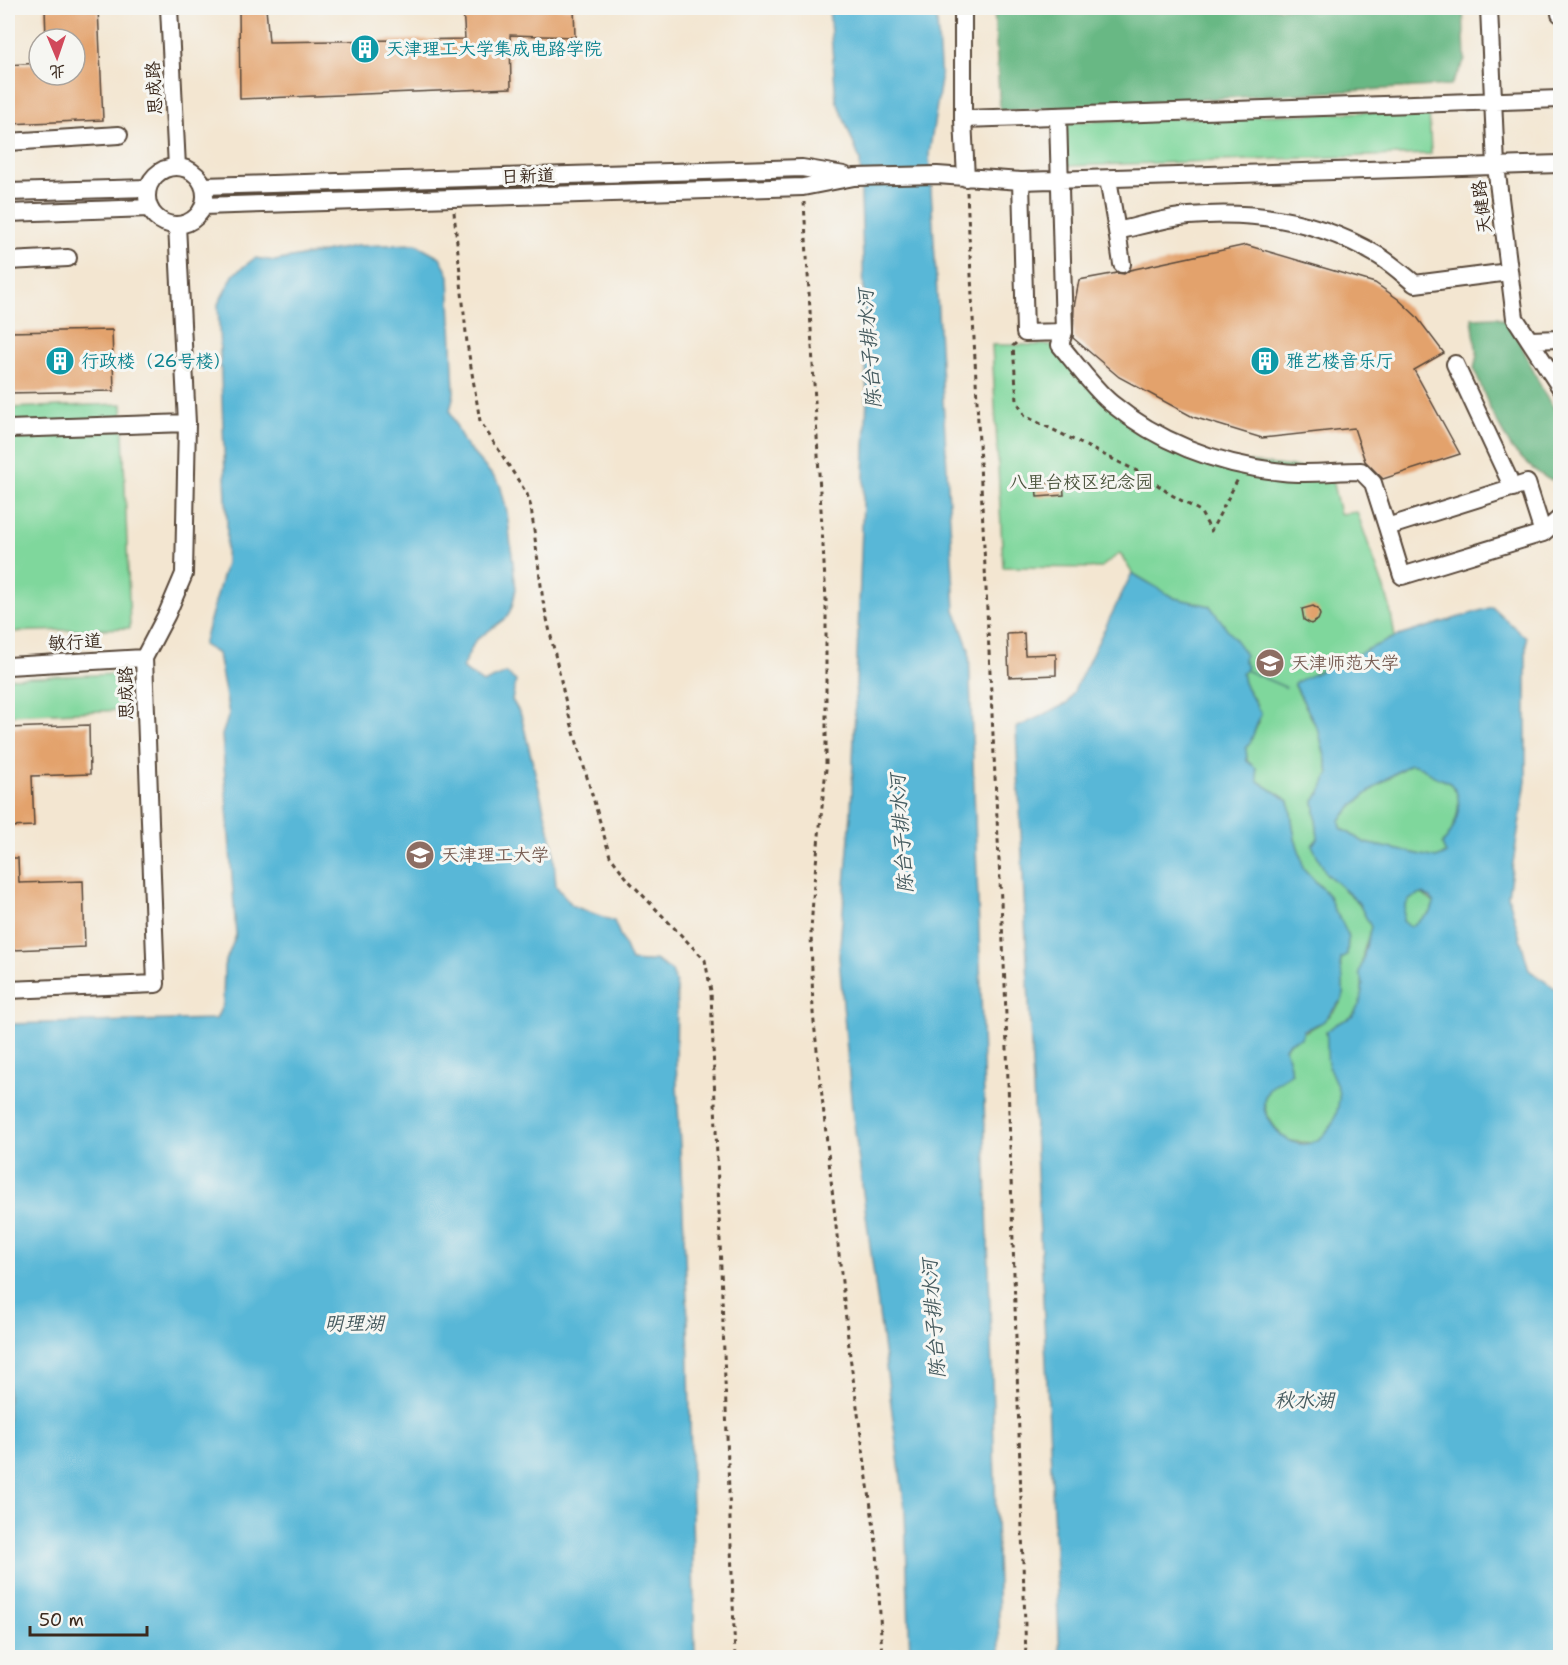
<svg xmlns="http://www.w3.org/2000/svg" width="1568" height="1665" viewBox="0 0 1568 1665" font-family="'Shantell Sans','LXGW WenKai TC',sans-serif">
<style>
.green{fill:#7fd79c;stroke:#5d805d;stroke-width:1.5}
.forest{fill:#67b884;stroke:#517151;stroke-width:1.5}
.water{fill:#59b7d7;stroke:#4a707a;stroke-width:1.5;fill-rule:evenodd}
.building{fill:#e3a26c}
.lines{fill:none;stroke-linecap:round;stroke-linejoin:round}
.minor-casing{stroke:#574639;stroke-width:20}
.path{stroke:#574639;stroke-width:3;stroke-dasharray:4.5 4.5;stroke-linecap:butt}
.minor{stroke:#fff;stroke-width:16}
.labels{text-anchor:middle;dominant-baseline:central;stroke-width:6;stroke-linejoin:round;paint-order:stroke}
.culture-label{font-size:18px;fill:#0d838f;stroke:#f6f6f2;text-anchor:start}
.street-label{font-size:18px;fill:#3b2a1e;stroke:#f6f6f2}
.park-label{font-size:18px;fill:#4c553e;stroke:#f6f6f2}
.education-label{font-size:18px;fill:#785e54;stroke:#f6f6f2;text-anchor:start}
.water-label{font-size:20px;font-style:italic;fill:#465b5f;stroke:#f6f6f2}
</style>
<rect width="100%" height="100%" fill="#f6f6f2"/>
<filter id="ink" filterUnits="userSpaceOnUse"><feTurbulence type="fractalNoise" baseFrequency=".0167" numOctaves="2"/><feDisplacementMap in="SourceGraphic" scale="12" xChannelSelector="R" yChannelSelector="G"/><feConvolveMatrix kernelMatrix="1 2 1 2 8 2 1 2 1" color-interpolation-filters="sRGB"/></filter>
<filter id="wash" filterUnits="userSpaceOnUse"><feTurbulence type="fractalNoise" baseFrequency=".008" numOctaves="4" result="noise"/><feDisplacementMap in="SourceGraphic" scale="24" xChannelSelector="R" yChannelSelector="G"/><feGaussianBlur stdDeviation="1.35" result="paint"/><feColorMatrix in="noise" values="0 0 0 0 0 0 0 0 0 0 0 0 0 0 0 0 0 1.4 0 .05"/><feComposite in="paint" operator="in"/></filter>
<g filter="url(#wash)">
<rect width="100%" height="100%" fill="#f3e6d1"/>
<path class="green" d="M1429,110L1431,154L1067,166L1065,122Z
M992,345H1060L1110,402L1211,458L1330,471L1340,514L1357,512L1389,603L1395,637L1294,684L1319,732L1329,773L1321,792L1314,801L1318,838L1326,873L1358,902L1371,927C1369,936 1365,945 1363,954C1359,973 1369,1003 1351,1017C1343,1023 1334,1025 1326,1032L1340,1095L1337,1116L1325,1136L1313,1143L1288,1141C1273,1127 1251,1102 1275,1084C1280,1080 1286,1077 1292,1073L1285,1048C1294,1035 1306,1032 1319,1024C1326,1021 1342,1004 1343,996C1344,983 1339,971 1341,959L1347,955L1348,936L1342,922L1334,910L1329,896L1303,868L1301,856L1295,839L1289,801L1257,781L1247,761L1246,748L1259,722L1257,705L1244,683L1242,674L1247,667L1210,606L1174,598L1132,573L1120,553L1100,568L1003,567Z
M122,404L130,628L8,632V408Z
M121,674L123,710L8,715V678Z
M1410,764C1414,765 1420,765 1424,767C1428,769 1430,774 1434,776C1442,779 1450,781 1454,788C1465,804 1454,832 1442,844L1446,854L1436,858L1365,843L1341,828L1340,820C1358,797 1385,780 1410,764Z
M1422,894L1434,903L1431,912L1410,927L1403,921C1404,905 1405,898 1422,894Z"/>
<path class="forest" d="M994,8H1463L1465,60L1451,85L1000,111Z
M1497,317L1511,324L1545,395L1560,417V481L1548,479L1533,469L1512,449L1491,411L1474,369L1477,355L1472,318Z"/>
<path class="water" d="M829,8H936L941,80L929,154L955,610L969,650L980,959L1000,1657H910L905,1510L852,1109L839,957L851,814L867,397L860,160L836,99Z
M416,244L440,257L449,276L454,393L450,411L464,443L500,484L507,512L516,589L512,607L507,617L475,641L462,668L483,683L506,673L516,681L512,700L521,715L553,846L556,886L573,906L614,921L631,961L645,962L655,960L672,971L677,988L676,1061L688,1321L695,1657H8V1024L216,1019L223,1004L224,966L236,935L222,735L229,714L218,654L203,645L226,563L227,523L218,304L234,274L255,258L275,261L356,246Z
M1132,573L1174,598L1210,606L1243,650L1245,655L1243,659L1247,667L1245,670L1287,688L1245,670L1242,673L1244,683L1261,714L1250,743L1246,748L1247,761L1256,768L1258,781L1289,801L1295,839L1301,856L1303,868L1329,896L1334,910L1342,922L1348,936L1347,955L1341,959L1340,967L1343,979V998L1323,1022L1304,1030L1301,1038L1289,1042L1285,1048L1292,1073C1282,1080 1269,1085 1265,1097C1262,1106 1266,1116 1271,1123C1299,1163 1336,1141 1339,1098C1340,1086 1331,1076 1328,1064C1326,1054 1328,1042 1326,1032L1336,1024L1352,1017L1360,1003L1363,983L1359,974L1371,927L1358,902L1326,873L1312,845L1318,838L1314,801L1321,792L1329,773L1319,732L1294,683L1395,637L1492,607L1526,638V781L1508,895L1529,970L1560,992V1657H1060L1016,728L1068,703ZM1410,764C1423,767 1421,766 1431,774C1438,780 1449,779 1454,788C1465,804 1454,832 1442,844L1446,854L1436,858L1365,843L1341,828L1340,820C1358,797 1385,779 1410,764ZM1422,894L1431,898L1434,903L1431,912L1410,927L1403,921C1404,906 1406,898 1422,894Z"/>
<g id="blocks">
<path class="building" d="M45,8H98L103,120L8,124V65L39,63V75H75V39H46Z
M239,8H266L269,42L465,39L463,8H574L575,37L510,35L511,88L240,99Z
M1246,245L1375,283L1398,299L1416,316L1444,353L1414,370L1460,454L1383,479L1365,461L1354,428L1262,438L1193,417L1119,377L1073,338L1074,307L1079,280L1117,273L1124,274L1130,270Z
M112,330L114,391L8,393V332Z
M1063,482L1064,495L1037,497L1036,483Z
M1313,606L1318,609L1320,615L1318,620L1311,624L1304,620L1302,609Z
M1024,633L1025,655L1056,654V675L1009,677L1007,634Z
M89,725L90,774L32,776L34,826L8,827V728Z
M8,858H18L19,883L83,881L85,947L13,950V942H8Z"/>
</g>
</g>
<g filter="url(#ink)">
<use href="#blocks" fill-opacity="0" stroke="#574639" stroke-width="1.5"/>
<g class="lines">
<g class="minor-casing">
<path id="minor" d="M169,8L177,167
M963,8V119L966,178
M1489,8L1496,166L1515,318L1560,387
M1560,8V14
M963,119L1560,99
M8,142L119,135
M147 196a29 29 0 1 1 58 0a29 29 0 1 1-58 0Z
M1108,179L1117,231C1140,226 1165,218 1189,216C1256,210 1321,221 1379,256C1392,264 1404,275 1415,284L1509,272
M1021,181L1025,333L1064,332L1058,116
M203,186L802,168L844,175
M8,192L147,188
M203,206L803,187L854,177L937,175L1021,181L1560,164
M8,213L149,208
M1117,231L1122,264
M8,261L68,258
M1064,332L1060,345C1075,363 1094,389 1111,403C1161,444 1220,465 1283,472C1308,475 1335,471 1361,471L1373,483L1387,527
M1530,340L1560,339
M1455,364L1513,488
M8,429L187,423
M1543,533L1527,483L1387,527L1402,576L1543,533L1560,518
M8,666L144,658
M8,990L156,984L144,658L167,614L184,574L187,423L177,225"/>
</g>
<path class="path" d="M967,192L1005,985L1026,1658
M804,202L826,600V769L814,883L811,931L813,1013L850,1356L877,1550L882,1658
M454,212L467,343L480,421L527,494L531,507L543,601L568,712L610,856L629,881L705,960L711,991L735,1658
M1016,343L1013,346L1017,401L1025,416L1143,474L1170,494L1200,511L1211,531L1238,479"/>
<use href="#minor" class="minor"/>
</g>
</g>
<defs>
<g id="building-disc" transform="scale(1.5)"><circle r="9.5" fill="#0f9aa8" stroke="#f6f6f2"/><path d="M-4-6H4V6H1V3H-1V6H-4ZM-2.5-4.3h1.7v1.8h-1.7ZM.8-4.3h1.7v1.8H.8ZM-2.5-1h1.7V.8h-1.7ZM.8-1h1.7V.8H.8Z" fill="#fff"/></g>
<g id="university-disc" transform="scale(1.5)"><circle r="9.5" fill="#8d6e63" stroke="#f6f6f2"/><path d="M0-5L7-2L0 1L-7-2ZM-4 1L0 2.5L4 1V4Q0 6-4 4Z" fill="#fff"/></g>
</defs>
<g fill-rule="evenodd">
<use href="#building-disc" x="365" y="49"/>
<use href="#building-disc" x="60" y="361"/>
<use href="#building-disc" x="1265" y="361"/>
<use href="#university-disc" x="1270" y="663"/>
<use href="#university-disc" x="420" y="855"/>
</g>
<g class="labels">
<g class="culture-label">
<text x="386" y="49">天津理工大学集成电路学院</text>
<text x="81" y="361">行政楼（26号楼）</text>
<text x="1286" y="361">雅艺楼音乐厅</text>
</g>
<g class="street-label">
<text transform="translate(154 88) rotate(-93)">思成路</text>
<text transform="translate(528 176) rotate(-2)">日新道</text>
<text transform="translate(1482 207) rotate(-97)">天健路</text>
<text transform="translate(75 642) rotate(-3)">敏行道</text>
<text transform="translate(126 693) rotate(-91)">思成路</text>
</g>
<g class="park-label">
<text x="1081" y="482">八里台校区纪念园</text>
</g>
<g class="education-label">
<text x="1291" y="663">天津师范大学</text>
<text x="441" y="855">天津理工大学</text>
</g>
<g class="water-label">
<text transform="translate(869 349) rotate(-94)">陈台子排水河</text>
<text transform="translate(901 834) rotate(-94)">陈台子排水河</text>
<text transform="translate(933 1319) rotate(-94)">陈台子排水河</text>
<text x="354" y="1323">明理湖</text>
<text x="1304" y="1400">秋水湖</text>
</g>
</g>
<rect width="1568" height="1665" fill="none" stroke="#f6f6f2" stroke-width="30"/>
<g transform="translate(57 57) rotate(178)"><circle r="28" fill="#f6f6f2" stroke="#aba49d" stroke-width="1.5"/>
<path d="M0-4.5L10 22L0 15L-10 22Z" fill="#d1495b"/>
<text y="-9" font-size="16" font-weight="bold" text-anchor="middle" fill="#3b2a1e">北</text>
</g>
<path d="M30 1626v9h117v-9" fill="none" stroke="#3b2a1e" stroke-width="3"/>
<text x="39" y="1626" font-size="18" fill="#3b2a1e" stroke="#f6f6f2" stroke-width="4.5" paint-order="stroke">50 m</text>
</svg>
